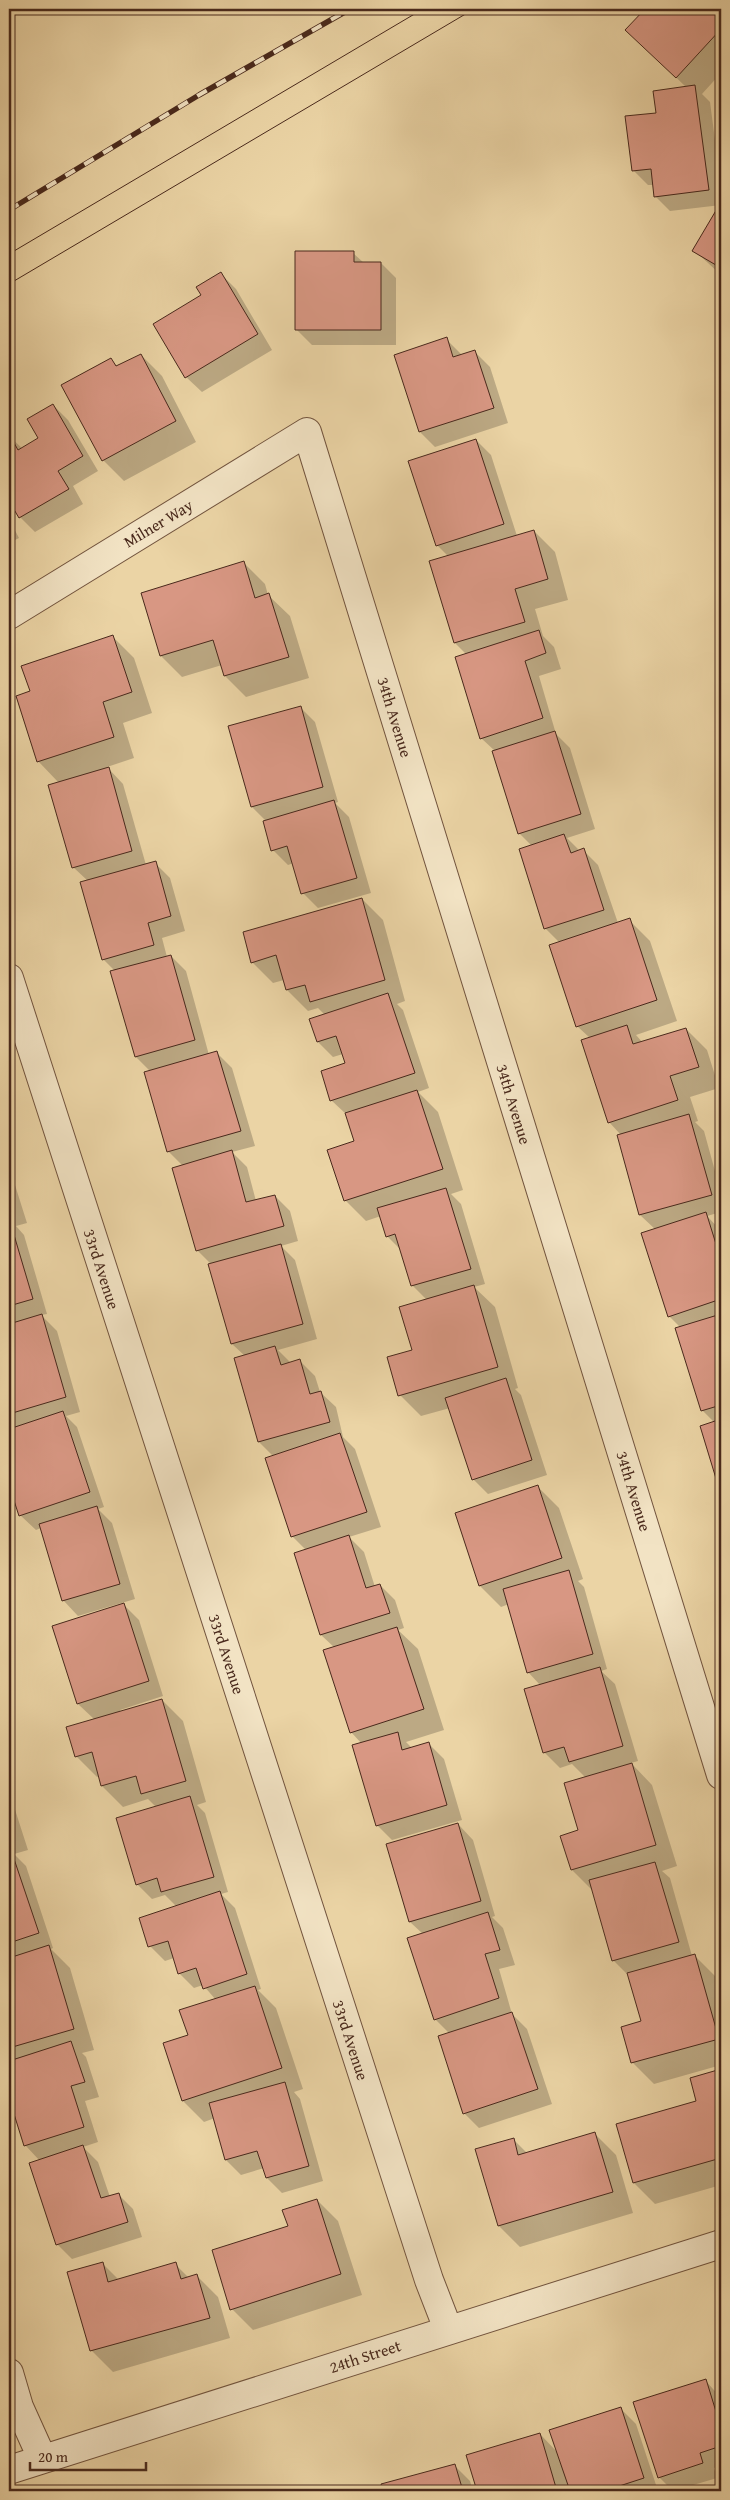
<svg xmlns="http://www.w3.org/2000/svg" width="730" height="2500" viewBox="0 0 730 2500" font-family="'Gentium Book Plus',serif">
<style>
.shadow{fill:#0003}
.building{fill:#d89783;stroke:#49291c}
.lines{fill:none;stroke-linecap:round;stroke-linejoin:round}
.minor-casing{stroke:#72543e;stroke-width:30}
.minor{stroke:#f2e3c4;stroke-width:28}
.tram{stroke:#49291c;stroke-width:1}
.rail-casing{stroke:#49291c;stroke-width:5.5}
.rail{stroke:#f2e3c4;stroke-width:4;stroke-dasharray:11;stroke-linecap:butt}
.labels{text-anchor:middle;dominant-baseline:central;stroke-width:4.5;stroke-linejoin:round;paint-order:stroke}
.street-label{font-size:16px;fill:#49291c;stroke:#f2e3c4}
</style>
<rect width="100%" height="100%" fill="#ebd4a5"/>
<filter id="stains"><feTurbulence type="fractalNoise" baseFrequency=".004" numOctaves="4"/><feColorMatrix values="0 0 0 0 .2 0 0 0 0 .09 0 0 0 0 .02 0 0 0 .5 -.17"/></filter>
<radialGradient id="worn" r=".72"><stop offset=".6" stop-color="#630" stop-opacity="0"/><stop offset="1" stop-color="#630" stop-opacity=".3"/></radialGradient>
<path class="shadow" d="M647,9H721V73L702,94L710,102L721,186V275L694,250L721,205L670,211L655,196L654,185H648L633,170L657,114L687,88L627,30Z
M353,253L364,263H381L396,278V345H312L297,330Z
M221,274L236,289L272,350L202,392L186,377L155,324L203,295Z
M446,339L462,355L475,352L490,367L508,423L435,447L420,432L395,355Z
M141,355L162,376L196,442L124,481L103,460L111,360L118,367Z
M53,405L68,420L98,471L73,486L83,504L35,532L20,517L9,498V436L23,449L40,439Z
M476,440L491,455L517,536L534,531L555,552L568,600L535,609L543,636L554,647L561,669L539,676L556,734L570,748L595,829L567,838L580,851L583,850L598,865L618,923L629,920L650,941L677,1021L636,1035L643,1043L686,1029L707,1050L719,1088L690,1097L698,1121L695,1122L704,1131L721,1193V1212L707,1216L721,1231V1491L701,1427L715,1423L702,1410L681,1328L669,1316L656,1230L640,1215L618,1135H621L609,1122L590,1038L577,1026L560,943L545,928L532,846L519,833L495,751L481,738L467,655L455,643L449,557L437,545Z
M9,519L19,538L9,543Z
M244,563L265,584L268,595L290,616L309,678L246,697L225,676L222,665L182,677L161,656L142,594Z
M113,637L134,658L152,713L123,723L134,758L107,767L123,784L146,865L155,863L170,878L185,931L162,938L167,957L171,956L186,971L209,1055L217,1053L232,1068L255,1146L232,1152L247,1167L256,1201L275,1196L290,1211L298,1241L281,1246L295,1260L317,1339L278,1350L290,1362L300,1361L315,1376L320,1392L336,1407L343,1437L355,1449L381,1527L349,1537L364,1552L375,1587L380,1585L395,1600L404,1628L398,1630L418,1649L444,1730L406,1742L412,1748L429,1744L444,1759L462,1820L392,1840L377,1825L362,1744L351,1732L335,1648L321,1635L295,1554L306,1550L292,1536L273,1456L259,1442L236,1359L245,1356L232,1344L210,1265L211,1264L197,1250L183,1166L168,1151L151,1072L136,1057L115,971L103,959L88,881L73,867L59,783L38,761L31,692Z
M300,707L315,722L338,802L335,803L349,817L371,893L318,908L303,893L294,863L288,865L273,850L267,822L252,807Z
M362,899L383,920L405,1001L397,1004L403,1010L429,1088L418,1092L438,1112L463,1190L451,1194L461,1204L485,1284L474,1287L495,1307L518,1388L515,1389L521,1395L547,1475L488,1494L473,1479L450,1408L421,1416L400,1395L427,1300L412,1285L401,1250L387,1236L381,1216L366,1221L345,1200L356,1142L347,1115L331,1100L346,1064L343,1054L333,1057L318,1042L325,1015L318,1008L308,1011L287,990L284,980L273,983L252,962Z
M9,1166L27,1223L16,1226L24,1235L47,1314L41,1315L57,1331L80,1412L66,1416L77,1427L104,1507L98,1509L112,1523L135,1599L78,1616L63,1600L41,1528L36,1530L20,1515L9,1481Z
M538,1487L559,1508L583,1579L578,1581L584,1587L607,1669L601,1671L615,1684L638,1761L631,1763L652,1785L677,1866L662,1871L670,1878L692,1956L694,1955L715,1976L721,1996V2065L654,2084L633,2063L623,2028L643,2022L628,1975L613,1960L593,1891L572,1870L562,1836L579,1831L586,1778L572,1764L560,1768L544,1752L541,1686L528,1672L509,1604L501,1607L480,1586Z
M124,1605L139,1620L163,1696L120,1710L121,1712L162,1700L183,1721L206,1802L197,1805L205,1813L228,1892L221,1894L235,1908L261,1989L258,1990L276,2008L303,2089L294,2092L300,2099L323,2181L282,2193L267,2178L264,2168L241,2175L226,2160L215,2118L204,2122L183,2101L165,2044L189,2036L216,2000L203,1985L194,1988L179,1973L174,1958L165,1961L150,1946L177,1907L165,1895L152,1899L137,1884L156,1807L148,1799L123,1807L102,1786L100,1776L97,1777L76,1756L95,1720L78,1704L53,1627Z
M9,1791L28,1850L14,1854L26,1866L53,1948L51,1949L70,1968L94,2050L82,2053L86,2057L99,2097L85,2101L98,2142L83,2147L98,2162L110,2197L118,2194L133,2209L142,2237L72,2259L57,2244L40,2161L26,2146L9,2094V2062H11L9,2060Z
M458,1824L473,1840L495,1916L492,1917L503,1928L515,1965L499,1969L512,2014L527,2029L552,2104L479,2128L464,2113L450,2034L435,2019L423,1934L410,1922Z
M721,2071V2185L655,2204L634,2183L617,2125L698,2102L691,2079Z
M595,2134L616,2155L633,2213L520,2247L499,2226L513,2139L527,2153Z
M317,2200L338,2221L362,2295L253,2330L232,2309L289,2227Z
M102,2263L119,2280L175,2264L189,2278L197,2276L218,2297L230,2338L113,2372L92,2351L69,2273Z
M705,2380L721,2398V2466L714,2468L717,2478L673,2491L659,2477Z
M620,2408L636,2424L658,2491H478L467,2456L540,2434L558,2453Z
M455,2466L470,2481L473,2491H385L383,2485Z
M368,2489L371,2491H360Z"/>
<path class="building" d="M645,9H721V29L676,78L625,30Z
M695,85L709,190L654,197L651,169L632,171L625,116L656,113L653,91Z
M721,202V268L692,251Z
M295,251H354V262H381V330H295Z
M221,272L258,334L185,378L153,324L201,295L196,287Z
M447,337L453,357L475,350L494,408L419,432L394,355Z
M141,354L176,421L102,461L61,385L111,358L116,366Z
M53,404L83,456L58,471L69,489L19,518L9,501V434L18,450L38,438L27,419Z
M476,439L504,524L436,546L408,461Z
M534,530L548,579L515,589L525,622L454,643L429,561Z
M244,561L255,598L269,593L289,657L224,676L213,640L160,656L141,593Z
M539,630L546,653L525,661L543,718L480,739L455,657Z
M113,635L132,692L103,702L114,737L37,762L16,696L30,691L21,666Z
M301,706L323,787L251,807L228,726Z
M555,731L581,814L518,834L492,751Z
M109,767L132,851L72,868L48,785Z
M334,800L357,878L301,894L287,846L271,851L263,821Z
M564,834L571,853L584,848L604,910L544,929L519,849Z
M156,861L171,916L148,923L154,945L102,960L80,882Z
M362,898L385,980L310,1002L305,985L286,990L276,955L251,963L243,932Z
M630,918L657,1000L576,1027L549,945Z
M171,955L195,1040L135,1057L110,971Z
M388,993L415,1073L330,1101L321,1071L345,1063L336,1036L317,1042L309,1019Z
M627,1025L633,1044L686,1028L699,1067L670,1076L678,1100L608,1123L581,1040Z
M217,1051L241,1131L167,1152L144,1072Z
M417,1090L443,1169L344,1201L327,1150L354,1141L345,1113Z
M689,1114L712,1195L639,1215L617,1135Z
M232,1150L246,1202L275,1195L284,1226L196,1251L172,1168Z
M446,1188L471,1269L411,1286L395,1234L386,1237L377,1208Z
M706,1212L721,1260V1299L668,1317L641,1233Z
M9,1218L33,1299L9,1306Z
M281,1244L303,1324L231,1344L208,1264Z
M474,1285L498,1367L398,1396L387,1357L412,1350L399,1307Z
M42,1314L66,1397L9,1414V1324Z
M721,1314V1405L701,1411L675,1328Z
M275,1346L281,1365L300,1359L310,1394L321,1391L330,1422L258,1442L234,1358Z
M506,1378L532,1460L472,1480L445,1398Z
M63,1411L90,1492L19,1516L9,1485V1429Z
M721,1419V1495L700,1426Z
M340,1433L367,1512L291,1537L265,1458Z
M538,1485L562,1558L479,1586L455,1513Z
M97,1506L120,1584L62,1601L39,1524Z
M349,1535L366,1588L380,1584L390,1613L320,1635L294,1553Z
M569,1570L593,1654L527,1673L503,1589Z
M124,1603L149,1681L77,1704L52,1626Z
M397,1627L424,1709L350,1733L323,1650Z
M600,1667L623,1746L569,1762L564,1747L543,1753L524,1689Z
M162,1699L186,1781L141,1794L136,1776L101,1786L92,1752L75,1757L66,1727Z
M398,1732L402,1750L429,1742L447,1805L376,1826L352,1745Z
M632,1763L656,1845L571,1870L560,1836L578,1830L564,1783Z
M190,1796L214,1877L161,1892L157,1878L136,1885L116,1818Z
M458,1823L481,1901L409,1922L386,1844Z
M11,1850L39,1933L9,1943V1851Z
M655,1862L679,1942L612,1961L589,1880Z
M220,1891L247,1974L203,1989L196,1968L178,1974L168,1941L148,1947L139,1918Z
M488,1912L500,1950L485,1954L499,1998L434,2020L407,1938Z
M49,1945L74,2029L9,2048V1958Z
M695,1954L719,2039L631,2063L621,2027L641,2021L627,1973Z
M255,1986L282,2068L182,2101L163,2043L188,2035L179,2010Z
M512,2012L538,2089L463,2114L438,2036Z
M71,2041L85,2082L71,2086L84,2127L24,2146L9,2098V2061Z
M721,2069V2158L633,2183L616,2124L696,2101L690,2078Z
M285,2082L309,2166L266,2178L257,2151L225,2160L209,2103Z
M595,2132L613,2192L498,2226L475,2149L514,2138L518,2155Z
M83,2145L101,2198L119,2193L128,2222L56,2245L29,2163Z
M317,2199L341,2274L230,2310L212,2250L288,2226L282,2210Z
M103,2262L108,2282L176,2262L181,2279L197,2274L210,2318L90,2351L67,2272Z
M706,2379L721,2428V2446L700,2453L703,2463L658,2478L633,2402Z
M621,2407L644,2478L604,2491H570L549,2430Z
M540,2433L557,2491H477L466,2455Z
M455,2464L463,2491H383L381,2484Z"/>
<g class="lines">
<g class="minor-casing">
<path id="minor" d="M9,615L307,432L721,1775
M9,978L429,2280L448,2329
M9,2373L19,2407L42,2458
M9,2470L721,2244"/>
</g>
<use href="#minor" class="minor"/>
<path class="tram" d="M9,254L423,9
M9,284L474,9"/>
<g class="rail-casing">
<path id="rail" d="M9,210L199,95L350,9"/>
</g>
<use href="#rail" class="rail"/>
</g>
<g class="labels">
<g class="street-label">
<text transform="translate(158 523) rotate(-31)">Milner Way</text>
<text transform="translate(395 717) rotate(73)">34th Avenue</text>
<text transform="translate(514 1104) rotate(73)">34th Avenue</text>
<text transform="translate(102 1269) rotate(72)">33rd Avenue</text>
<text transform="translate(634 1491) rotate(73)">34th Avenue</text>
<text transform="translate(227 1654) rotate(72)">33rd Avenue</text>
<text transform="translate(351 2040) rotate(72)">33rd Avenue</text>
<text transform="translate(365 2356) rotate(-18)">24th Street</text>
</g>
</g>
<rect width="730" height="2500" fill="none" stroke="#ebd4a5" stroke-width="30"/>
<rect x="10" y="10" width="710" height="2480" fill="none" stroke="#49291c" stroke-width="2.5"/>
<rect x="15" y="15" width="700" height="2470" fill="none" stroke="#49291c"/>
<path d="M30 2462v8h116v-8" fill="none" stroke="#49291c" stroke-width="2.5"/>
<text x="38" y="2462" font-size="15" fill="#49291c" stroke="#f2e3c4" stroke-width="4" paint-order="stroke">20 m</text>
<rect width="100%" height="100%" filter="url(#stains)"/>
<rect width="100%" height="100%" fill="url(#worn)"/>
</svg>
